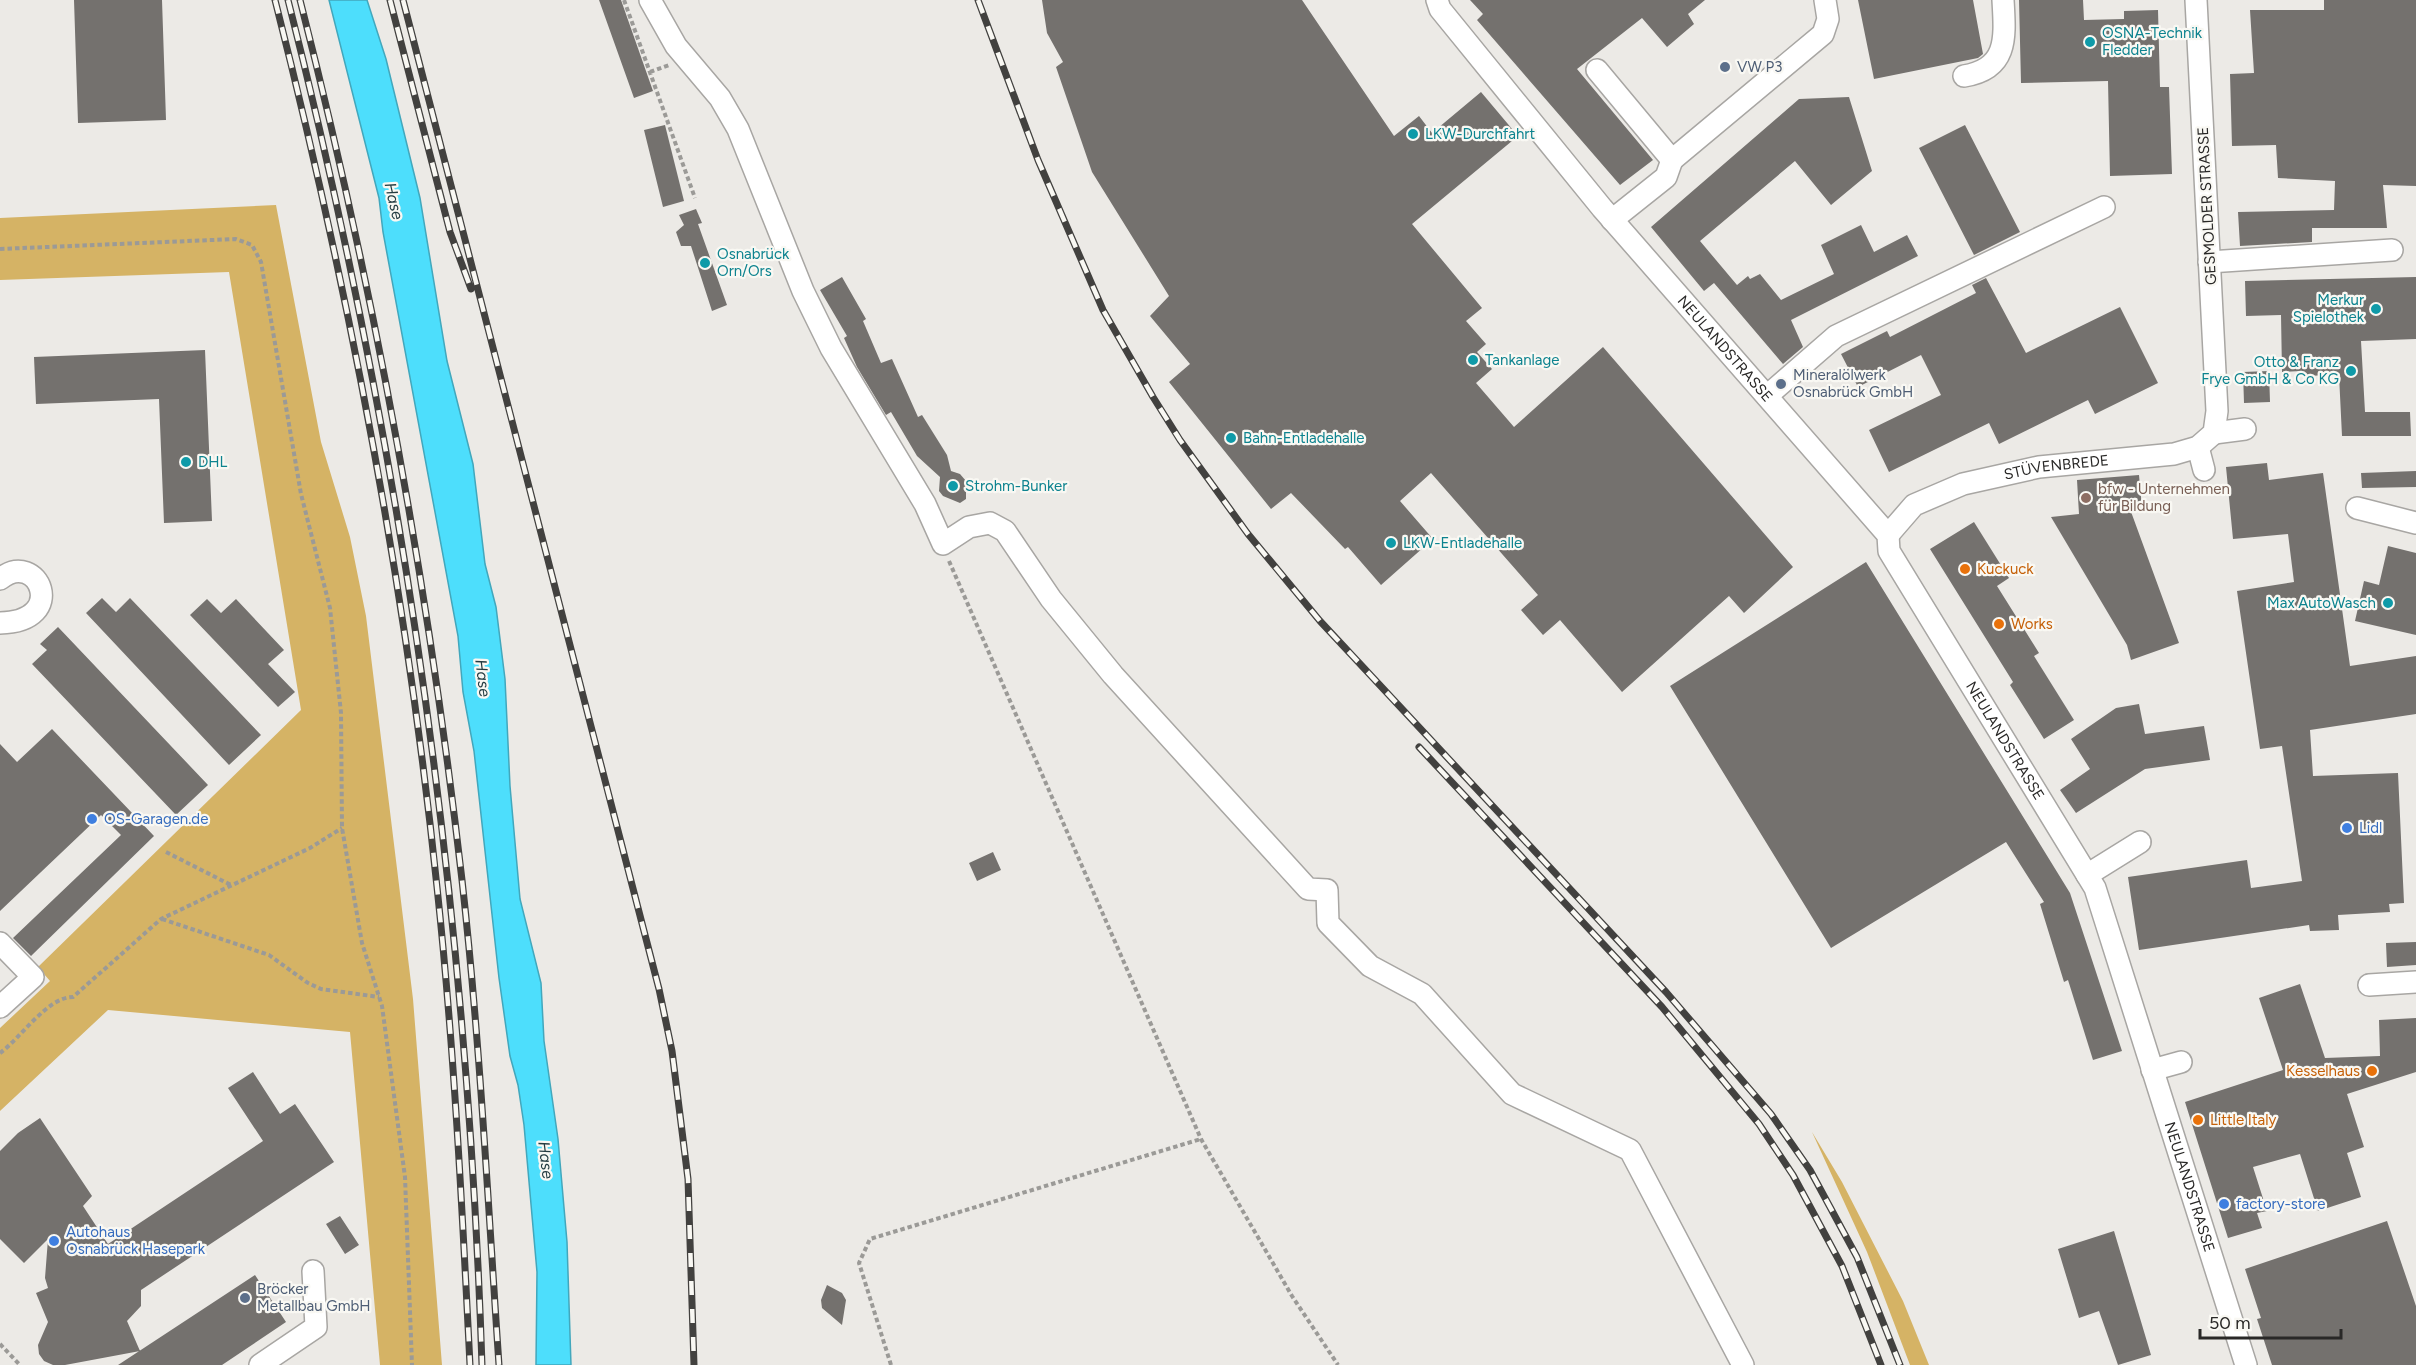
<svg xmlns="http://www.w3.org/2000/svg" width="2416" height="1365" viewBox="0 0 2416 1365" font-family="Figtree,sans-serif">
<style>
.green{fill:#d5b365}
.water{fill:#4ddefc;stroke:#42a7bc;stroke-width:1.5}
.building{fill:#74716e}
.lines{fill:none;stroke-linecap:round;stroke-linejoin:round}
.minor-casing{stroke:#a8a6a3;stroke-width:24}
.path{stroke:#9b9a97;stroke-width:4;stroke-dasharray:4.5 3;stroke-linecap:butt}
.minor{stroke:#fff;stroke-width:21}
.rail-casing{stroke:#42413f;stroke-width:7}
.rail{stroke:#f9f8f3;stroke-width:4.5;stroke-dasharray:14;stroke-linecap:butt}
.culture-dot{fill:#0f9aa8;stroke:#f9f8f3;stroke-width:2}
.service-dot{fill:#5c6f8a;stroke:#f9f8f3;stroke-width:2}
.education-dot{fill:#8d6e63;stroke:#f9f8f3;stroke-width:2}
.food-dot{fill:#e8710a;stroke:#f9f8f3;stroke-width:2}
.shop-dot{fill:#3f7fe0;stroke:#f9f8f3;stroke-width:2}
.labels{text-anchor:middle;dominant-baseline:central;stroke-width:4.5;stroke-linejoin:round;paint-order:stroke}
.culture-label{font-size:15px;fill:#0d838f;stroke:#f9f8f3;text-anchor:start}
.service-label{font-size:15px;fill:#4e5e75;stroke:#f9f8f3;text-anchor:start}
.street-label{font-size:15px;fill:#292827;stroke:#f9f8f3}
.education-label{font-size:15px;fill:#785e54;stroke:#f9f8f3;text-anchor:start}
.food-label{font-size:15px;fill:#c56008;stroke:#f9f8f3;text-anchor:start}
.shop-label{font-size:15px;fill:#366cbe;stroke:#f9f8f3;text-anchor:start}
.water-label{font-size:16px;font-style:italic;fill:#243c42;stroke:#f9f8f3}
</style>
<rect width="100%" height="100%" fill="#eceae6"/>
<path class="green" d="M276,205L321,442L350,537L366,616L413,999L442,1365H380L350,1032L108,1010L0,1111V1028L50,981L38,967L301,710L229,272L0,280V218Z
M1812,1132L1842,1182L1903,1301L1929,1365H1910L1867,1252Z"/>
<path class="water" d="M329,0H367L386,59L420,198L447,361L473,464L485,564L496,607L505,679L510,786L520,899L541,983L544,1041L558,1139L567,1242L571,1365H536L537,1272L524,1125L518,1085L510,1056L499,978L474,751L463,692L458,636L383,232L379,198Z"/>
<path class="building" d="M74,0H162L166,120L78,123Z
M599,0H621L653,91L634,98Z
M1042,0H1302L1394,136L1419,116L1432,133L1481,92L1518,136L1412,224L1482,308L1466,321L1486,344L1477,352L1492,369L1476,383L1514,427L1603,347L1793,567L1744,613L1729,596L1622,692L1560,620L1543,635L1521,610L1538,595L1431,473L1400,501L1433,539L1381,585L1348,547L1345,549L1291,493L1271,509L1169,382L1190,364L1150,316L1169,296L1092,172L1056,67L1063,62L1047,33Z
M1470,0H1705L1688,14L1694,24L1667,47L1642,18L1577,69L1653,160L1620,185L1477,20L1483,14Z
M1858,0H1973L1983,54L1978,58L1874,79Z
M2019,0H2083L2084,20L2124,19V11L2158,10L2160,87H2169L2172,174L2110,176L2108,81L2021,83Z
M2324,0H2416V186L2383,185L2387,228H2312V242L2240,246L2238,212L2334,210L2335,181L2278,178L2276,145L2232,146L2230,74L2254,73L2250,10H2324Z
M1849,97L1872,171L1831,205L1795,161L1700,241L1737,285L1748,276L1750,279L1760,274L1781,300L1834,274L1821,245L1861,225L1874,252L1907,235L1918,256L1791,320L1803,347L1783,364L1714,283L1704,291L1651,227L1799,99Z
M665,125L684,201L663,207L644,130Z
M1965,125L2020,232L1974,255L1919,148Z
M696,209L702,223L698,224L727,305L712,311L691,246H681L676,232L684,225L679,215Z
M842,277L866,319L863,321L881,363L892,359L918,417L922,415L947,455L951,471L960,474L966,481V499L960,503L943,496L939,491L940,477L917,456L891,412L886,415L857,367L844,338L847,336L820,290Z
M2416,277V339L2361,341L2365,412H2410L2411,436H2342L2339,375L2300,376L2301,371L2282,372L2281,315L2246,316L2245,281Z
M1986,278L2026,353L2120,307L2158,383L2095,414L2088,400L1999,444L1989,423L1889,472L1869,430L1941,395L1921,355L1858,387L1841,354L1887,331L1890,337L1976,293L1972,285Z
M205,350L212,521L164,523L159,399L36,404L34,357Z
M2269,371L2270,402L2244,403L2243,372Z
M2267,463L2269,480L2323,473L2350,666L2416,656V714L2310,730L2313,776L2398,773L2404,903L2389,904L2390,912L2338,915L2339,930L2310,931L2309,925L2139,950L2128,877L2247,860L2251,888L2302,881L2282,746L2260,749L2237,591L2294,582L2288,534L2233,539L2226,467Z
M2416,471V487L2362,488L2361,473Z
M2139,475L2142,508L2130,509L2179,643L2131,660L2127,645L2051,517L2079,514L2077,480Z
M1974,522L2009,578L1997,586L2039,653L2034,656L2074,720L2044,739L2010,685L2013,682L1930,549Z
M2388,546L2416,553V635L2355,621L2364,581L2379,585Z
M1866,562L2070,893L2122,1051L2093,1060L2068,980L2064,982L2040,904L2044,902L2006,842L1831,948L1670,686Z
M102,598L116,612L130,598L261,735L229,765L86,613Z
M207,599L221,613L236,599L284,650L268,664L295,692L278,707L190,615Z
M58,627L208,785L176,815L32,664L47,650L40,644Z
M2139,704L2145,734L2204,726L2210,760L2145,769L2076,813L2060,790L2090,769L2071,739L2116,708Z
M52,729L154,836L31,956L13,938L121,835L101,815L0,911V744L17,762Z
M993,852L1001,870L977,881L969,863Z
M2416,942V965L2387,967L2386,943Z
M2300,984L2325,1058L2380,1056L2379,1020L2416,1018V1072L2347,1094L2364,1147L2347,1153L2361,1197L2318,1211L2300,1154L2253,1167L2267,1211L2257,1213L2262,1228L2228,1238L2185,1102L2283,1070L2259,998Z
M253,1072L280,1114L295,1104L334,1162L141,1290V1306L127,1321L140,1351L65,1365H53L44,1361L39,1354L38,1345L48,1322L36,1293L48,1288L45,1278L48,1239L24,1263L0,1239V1151L18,1133L40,1118L92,1196L83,1206L108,1244L263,1141L228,1088Z
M340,1216L359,1245L345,1254L326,1224Z
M2387,1221L2416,1306V1365H2272L2257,1319L2261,1318L2245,1269Z
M2114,1231L2151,1355L2118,1365L2099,1311L2079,1318L2058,1249Z
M255,1275L286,1322L222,1365H118Z
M827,1285L842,1293L846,1300L842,1325L822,1308L821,1300Z"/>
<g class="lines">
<g class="minor-casing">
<g id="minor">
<path d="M650,0L676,46L720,98L738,129L803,291L831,348L925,504L943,544L969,527L990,523L1005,531L1051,599L1113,675L1308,889L1327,890L1328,923L1370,966L1422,994L1512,1094L1630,1150L1743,1365"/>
<path id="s1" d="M1437,0L1440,9L1602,208L1888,535L1889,551L2095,888L2246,1365"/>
<path d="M1597,70L1672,160L1666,177L1612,220"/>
<path d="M1964,76C2009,69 2005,36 2003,0"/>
<path d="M1672,160L1823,34L1828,19L1825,0"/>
<path d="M2209,262L2392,250"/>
<path d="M1767,396L1836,336L2104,207"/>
<path d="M2214,433L2245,429"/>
<path d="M2198,447L2204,470"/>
<path d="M2357,508L2416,523"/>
<path id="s2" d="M1888,535L1914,505L1963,484L2039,467L2174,454L2198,447L2214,433L2217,411L2196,0"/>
<path d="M0,579C38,548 70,622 0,623"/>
<path d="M2087,875L2140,842"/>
<path d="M0,943L33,977L0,1007"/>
<path d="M2369,985L2416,982"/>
<path d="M2152,1070L2181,1062"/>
<path d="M260,1365L316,1327L313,1271"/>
</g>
</g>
<path class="path" d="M624,0L695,198
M650,72L669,65
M0,249L236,239L252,245L261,262L301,494L330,608L341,713L342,828L362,943L382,1006L405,1177L412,1365
M949,561L1201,1139L1292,1296L1338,1365
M166,852L231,885
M162,919L269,955L308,983L321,989L379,997
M0,1053C21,1038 47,997 73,997L161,919L310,848L342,828
M0,1344L20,1365
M891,1365L859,1263L870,1239L1201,1139"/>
<use href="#minor" class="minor"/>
<g class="rail-casing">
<path id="rail" d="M275,0C349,291 406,588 437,887C454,1046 462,1205 470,1365
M288,0C402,447 467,904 482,1365
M300,0C374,289 428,584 462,880C480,1041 488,1204 499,1365
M390,0L450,232L471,289
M403,0L659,989L672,1051L688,1179L694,1365
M978,0L1038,160L1103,310L1153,397L1180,440L1248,534L1320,621L1666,992L1771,1114L1810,1170L1857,1257L1900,1365
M1419,747L1662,1007L1759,1124L1793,1175L1842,1266L1881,1365"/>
</g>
<use href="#rail" class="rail"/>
</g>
<g class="culture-dot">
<circle cx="2090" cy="42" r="6"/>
<circle cx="1413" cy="134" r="6"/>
<circle cx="705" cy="263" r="6"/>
<circle cx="2376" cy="309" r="6"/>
<circle cx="1473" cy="360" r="6"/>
<circle cx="2351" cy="371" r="6"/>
<circle cx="1231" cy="438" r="6"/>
<circle cx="186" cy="462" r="6"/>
<circle cx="953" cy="486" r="6"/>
<circle cx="1391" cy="543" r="6"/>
<circle cx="2388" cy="603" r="6"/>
</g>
<g class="service-dot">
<circle cx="1725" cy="67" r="6"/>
<circle cx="1781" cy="384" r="6"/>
<circle cx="245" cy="1298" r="6"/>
</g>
<circle class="education-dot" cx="2086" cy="498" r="6"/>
<g class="food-dot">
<circle cx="1965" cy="569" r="6"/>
<circle cx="1999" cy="624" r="6"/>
<circle cx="2372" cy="1071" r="6"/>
<circle cx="2198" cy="1120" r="6"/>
</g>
<g class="shop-dot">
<circle cx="92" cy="819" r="6"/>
<circle cx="2347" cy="828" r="6"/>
<circle cx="2224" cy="1204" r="6"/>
<circle cx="54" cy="1241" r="6"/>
</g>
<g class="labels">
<g class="culture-label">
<text x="2102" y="33">OSNA-Technik<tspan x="2102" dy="17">Fledder</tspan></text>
<text x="1425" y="134">LKW-Durchfahrt</text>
<text x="717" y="254">Osnabrück<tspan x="717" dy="17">Orn/Ors</tspan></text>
<text x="2364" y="300" text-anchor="end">Merkur<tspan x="2364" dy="17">Spielothek</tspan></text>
<text x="1485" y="360">Tankanlage</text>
<text x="2339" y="362" text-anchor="end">Otto &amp; Franz<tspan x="2339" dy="17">Frye GmbH &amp; Co KG</tspan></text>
<text x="1243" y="438">Bahn-Entladehalle</text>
<text x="198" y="462">DHL</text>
<text x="965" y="486">Strohm-Bunker</text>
<text x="1403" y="543">LKW-Entladehalle</text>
<text x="2376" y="603" text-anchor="end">Max AutoWasch</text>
</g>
<g class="service-label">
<text x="1737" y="67">VW P3</text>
<text x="1793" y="375">Mineralölwerk<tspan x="1793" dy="17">Osnabrück GmbH</tspan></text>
<text x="257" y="1289">Bröcker<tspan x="257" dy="17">Metallbau GmbH</tspan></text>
</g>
<g class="street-label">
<text transform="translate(2207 206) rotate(-93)">GESMOLDER STRASSE</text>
<text stroke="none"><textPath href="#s1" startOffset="453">NEULANDSTRASSE</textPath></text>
<text stroke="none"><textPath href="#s2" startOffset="188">STÜVENBREDE</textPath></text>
<text stroke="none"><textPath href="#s1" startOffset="939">NEULANDSTRASSE</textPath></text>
<text stroke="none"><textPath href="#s1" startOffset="1425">NEULANDSTRASSE</textPath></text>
</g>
<g class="education-label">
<text x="2098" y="489">bfw - Unternehmen<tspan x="2098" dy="17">für Bildung</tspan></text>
</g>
<g class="food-label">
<text x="1977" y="569">Kuckuck</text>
<text x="2011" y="624">Works</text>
<text x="2360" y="1071" text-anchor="end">Kesselhaus</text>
<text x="2210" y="1120">Little Italy</text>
</g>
<g class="shop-label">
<text x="104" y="819">OS-Garagen.de</text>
<text x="2359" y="828">Lidl</text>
<text x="2236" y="1204">factory-store</text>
<text x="66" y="1232">Autohaus<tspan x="66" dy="17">Osnabrück Hasepark</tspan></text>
</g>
<g class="water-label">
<text transform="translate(394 201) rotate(77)">Hase</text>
<text transform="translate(483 678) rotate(83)">Hase</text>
<text transform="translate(546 1160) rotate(83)">Hase</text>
</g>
</g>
<path d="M2200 1329v9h141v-9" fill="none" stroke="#292827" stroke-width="3"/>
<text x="2209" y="1329" font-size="18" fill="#292827" stroke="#f9f8f3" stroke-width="4.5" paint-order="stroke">50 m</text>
</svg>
